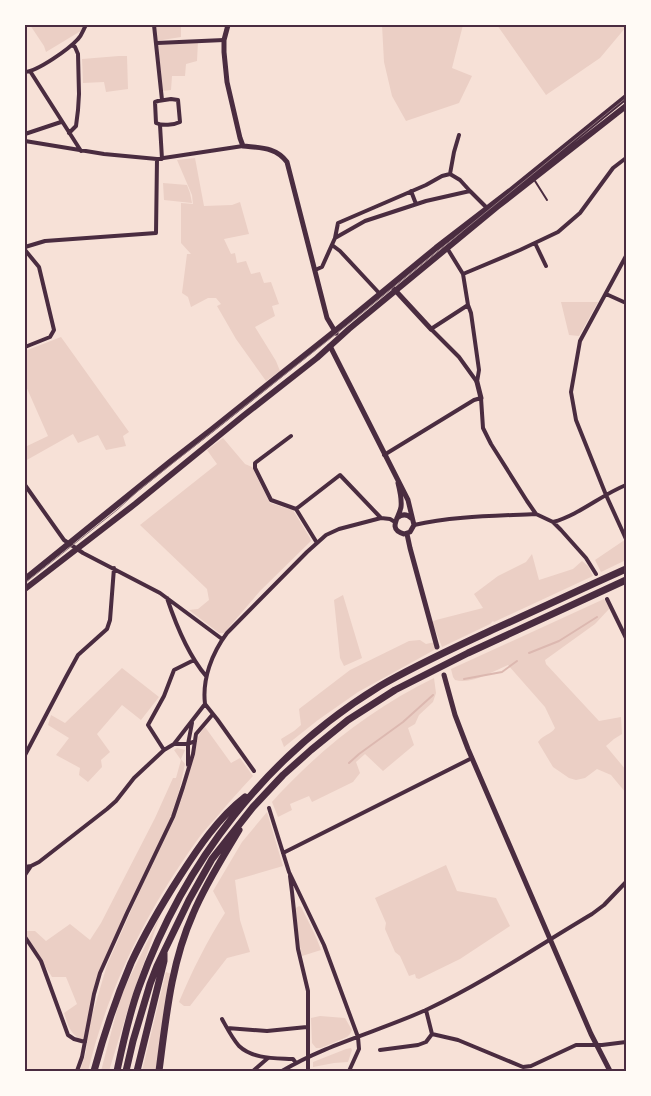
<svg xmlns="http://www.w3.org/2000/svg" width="651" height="1096" viewBox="0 0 651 1096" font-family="Poppins,sans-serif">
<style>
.green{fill:#ebcfc5}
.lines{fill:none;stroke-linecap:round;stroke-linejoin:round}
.stream{stroke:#dcb8b0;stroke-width:2}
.service{stroke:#4a2c40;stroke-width:2}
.minor{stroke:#4a2c40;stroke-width:4}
.tertiary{stroke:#4a2c40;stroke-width:5}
.primary{stroke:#4a2c40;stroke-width:6}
.motorway{stroke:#4a2c40;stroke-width:7}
.tram{stroke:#8f747c;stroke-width:1}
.neatline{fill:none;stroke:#4a2c40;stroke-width:2}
</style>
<rect width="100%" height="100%" fill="#f7e1d7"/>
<path class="green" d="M30,25H85L84,29L46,52L44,46Z
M154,25H181V37L156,41Z
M382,25H463L452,68L472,76L459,103L406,121L392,96L384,62Z
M497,25H626V27L600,58L546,95Z
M198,41L197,61L186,64L185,76H172L171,90L162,91L157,43Z
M119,56H127L128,89L106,92L104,82L83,83L82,59Z
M195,158L204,206L232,205L240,202L249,234L224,239L231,254L235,253L237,263L246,261L251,274L260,272L264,283L271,282L279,304L272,306L275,316L255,327L276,361L280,371L266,381L236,339L217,306L221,304L216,298H208L191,307L188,297L182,293L187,254H191L181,243V203L193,204L192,195L177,160Z
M163,183L187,185L190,193L192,203L164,200Z
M561,302H598L579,336L569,335Z
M61,337L129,432L123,436L126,446L106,450L98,435L78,443L73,434L25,461V447L48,436L25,384V351Z
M223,438L245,464L252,467L270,503L293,510L310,538L311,541L260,591L224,633H219L189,610L198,609L209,600L207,589L140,525L217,464L207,450Z
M626,539V560L601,572L595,560Z
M532,554L539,580L573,569L582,561L588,566L593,576L494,622L493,621L490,624L442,647L432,622L436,620L483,608L474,594L498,576L526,562Z
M343,595L362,658L344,666L340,658L334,600Z
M604,599L610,608L595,624L545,660L546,664L599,721L621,717L622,734L614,739L606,746L626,770V793L611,775L597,769L585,778L576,780L569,778L553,767L538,742C544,734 552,734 555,728L545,707L508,665C493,671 472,685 455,680L453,677L451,669Z
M420,640L426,644L435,642L437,647L436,649L358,692L318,720L284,747L281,739L294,731L301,725L299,709L350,670L409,641Z
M122,668L159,697L141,720L122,705L97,734L110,752L101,760L102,767L88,782L79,775L80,768L56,755L69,738L48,725L51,715L65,723Z
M434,678L436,693L433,702L419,715L415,724L408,728L414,745L383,771L365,754L356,762L360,773L353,782L312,802L309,796L290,804L292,810L278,817L272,802C281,791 292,781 302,771C341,733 385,702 434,678Z
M205,727L231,763L240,758L253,776C240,790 227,804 215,819C209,825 203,832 198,839C148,908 108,988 88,1071H80L86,1052L88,1029L107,965L164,836L106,960L90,1011L85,1042C70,1034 69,1028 64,1013L77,1004L66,977H52L25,934V931H35L46,941L70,924L90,940L101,923L155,818L173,778H176L181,760L174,750L177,748L185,750L181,759L185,764L178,796C184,779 193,739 205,727Z
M267,812L283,866L235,880L240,920L250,952L227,958L190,1006H184L179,1002C192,971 207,941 225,913L213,891L242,842Z
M446,865L457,891L496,898L510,926L460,959L419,979L416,978L415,974L409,976L400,956L395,952L385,929L386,923L375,898Z
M299,906L301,907C308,921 316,935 321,950L302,956C298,941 297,924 296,908Z
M160,916L129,1006L109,1071H101L121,995Z
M166,972L171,974L158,1071H142Z
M320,1016L345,1018L352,1030L350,1034L347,1037L321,1048H316L312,1043L311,1018Z
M351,1048L352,1050L348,1062L334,1063L313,1067V1062L346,1049Z"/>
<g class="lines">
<path class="stream" d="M529,653L559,641L597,617
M464,679L502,672L517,661
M349,763L359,754L403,722L433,695"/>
<path class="service" d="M535,181L547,200"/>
<path class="minor" d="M154,25L162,100
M157,43L224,40
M30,71L81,151
M25,72C38,71 69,49 78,39C82,35 83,30 86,25
M171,99L178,100L180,122C174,125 162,126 156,123L155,102L158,101Z
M160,125L162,159
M69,133L76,126L78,110L79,94L78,54L75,47L72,45
M25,134L61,122
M459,135L454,152L450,174L460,180L470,191
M25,141L104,154L157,159L243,146
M411,191L416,204
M335,238L338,223L426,185L442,176L450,174
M535,243L546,266
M332,245L340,251L380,294
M25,247L45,241L156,233L157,159
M447,248L463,274L468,305L471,313L479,370L477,382
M25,250L39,267L54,330L50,337L25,347
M626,256L580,341L571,392L576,420L606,495L626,539
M315,270L322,267L335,238L365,221L426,201L470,191L487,208
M463,274L520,250L558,232L580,213L613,168L626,158
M606,294L626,303
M468,305L431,329L459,357L477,382
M291,436L255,463V468L271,500L296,509L317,543
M384,455L474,400L481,398L483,428L491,444L527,501L536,514L553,522L561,530L586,558L596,574
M25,485L64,540L83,553L160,593L222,639
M296,509L340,475L381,518
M553,522C579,515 601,495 626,485
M414,525C453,516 496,516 536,514
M167,598C175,622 189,656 206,676
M607,599L626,638
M205,704C202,679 212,653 227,633L307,552L326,535L339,529L381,518L390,519L395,522
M205,704L217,719L254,771
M174,744H188L195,741
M164,750L148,725L164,696L174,670L194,660
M25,755L66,677L78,655L107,629L110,620L114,568
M188,765V744L192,723
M269,808L289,872L324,945L358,1037L359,1049L349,1071
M283,853L472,758
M25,867L31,866L39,862L107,809L116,801L134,778L164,750L174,744L205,704
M25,875L31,866
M290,876L292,892L298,949L308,991V1071
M25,937L41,961L68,1035L74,1039L85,1042
M222,1019C227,1028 232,1038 239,1046C253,1059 274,1058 292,1059H293L296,1063
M227,1028L267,1031L307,1027
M432,1034L458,1040L523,1067L531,1066L576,1045H602L626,1042
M380,1050L418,1045L426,1042L432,1034L426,1010
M77,1071L82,1057L94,994L100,973L127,913L173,817L183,787L193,754L196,734L213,714
M253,1071L268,1058
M282,1071C327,1044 380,1031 428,1009C485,982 538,946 592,914L604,905L626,882"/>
<path class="tertiary" d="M228,25L224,40V52L227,82L240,138L243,146C261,148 276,147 287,162L327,318L336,333
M394,289L431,329
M330,346L408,500L414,525L410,532L404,534C387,529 399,518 401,507C402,499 400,491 398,483
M477,382L481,398
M397,518C402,514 407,514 411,518
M407,534L410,548L437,647
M444,675L455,715L468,749L591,1034L610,1071"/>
<path class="primary" d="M25,579L171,461L211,430L335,331L436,248L510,191L626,97
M25,589L135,504L243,416L317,358L349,329L497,207L626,106"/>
<path class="motorway" d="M94,1071C104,1034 116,998 131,963C145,933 162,904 180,876C198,848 218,818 245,797
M117,1071C123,1043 129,1014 139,987C184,862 267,755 380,686C416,665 454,648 492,630C537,610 581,589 626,569
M126,1071L133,1041L150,984L157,966L189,900L212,859L253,807L283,775L311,750L348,720L395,690L468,653L626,580
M137,1071L164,961V953
M159,1071C166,1018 171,963 193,914C205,885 223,857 239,830"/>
<path class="tram" d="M25,583L117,510L139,490L346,326L626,98"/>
</g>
<rect width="651" height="1096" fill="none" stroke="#fffaf5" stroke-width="52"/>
<rect x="26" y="26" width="599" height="1044" class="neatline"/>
</svg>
